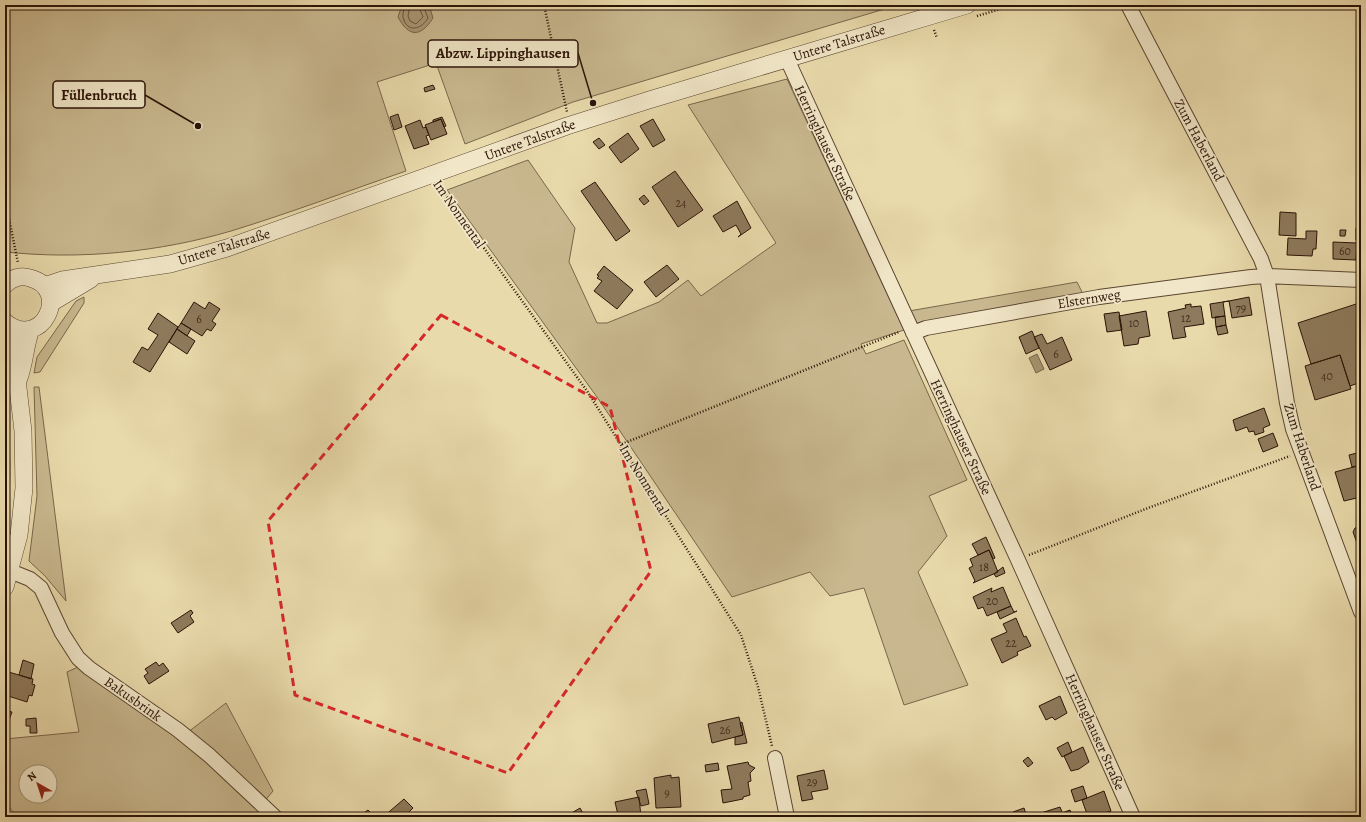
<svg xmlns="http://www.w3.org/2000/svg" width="1366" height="822" viewBox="0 0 1366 822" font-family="Alegreya,serif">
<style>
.green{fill:#c9b88f;stroke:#7a664b;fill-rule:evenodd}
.water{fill:#a89673;stroke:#766248}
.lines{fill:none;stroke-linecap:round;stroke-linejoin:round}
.shore{stroke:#6a543d;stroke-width:1}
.building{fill:#8e7a5c;stroke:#2b1307}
.minor-casing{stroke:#5a4530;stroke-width:16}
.tertiary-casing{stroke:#5a4530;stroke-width:18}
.path{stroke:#2b1307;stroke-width:2.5;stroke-dasharray:1 2;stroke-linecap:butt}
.minor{stroke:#f1e7c8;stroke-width:14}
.tertiary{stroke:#f1e7c8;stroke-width:17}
.marked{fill:none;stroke:#d62828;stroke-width:3;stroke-dasharray:8 5;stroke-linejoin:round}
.labels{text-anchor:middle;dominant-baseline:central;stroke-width:3.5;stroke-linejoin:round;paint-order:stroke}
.number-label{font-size:12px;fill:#442d1c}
.street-label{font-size:14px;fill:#2b1307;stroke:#f1e7c8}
.leader{fill:none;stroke:#2b1307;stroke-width:1.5}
.callout-dot{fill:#2b1307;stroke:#f1e7c8;stroke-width:1.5}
.callout{fill:#f1e7c8;stroke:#2b1307;stroke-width:1.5}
.callout-label{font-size:15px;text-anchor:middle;font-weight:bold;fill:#2b1307}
</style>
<rect width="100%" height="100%" fill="#e9daab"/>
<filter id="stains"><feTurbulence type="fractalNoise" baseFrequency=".005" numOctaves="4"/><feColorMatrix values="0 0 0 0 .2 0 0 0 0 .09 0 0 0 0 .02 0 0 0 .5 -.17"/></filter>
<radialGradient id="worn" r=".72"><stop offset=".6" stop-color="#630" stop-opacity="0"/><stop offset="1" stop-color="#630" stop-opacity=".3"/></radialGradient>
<path class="green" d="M5,5H898L573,102L465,144L436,63L377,82L406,171C348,191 290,213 231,231C160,252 80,260 6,252Z
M787,79L904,330L861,344L866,354L904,340L967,480L929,496L947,536L918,572L968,685L904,705L864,588L830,596L810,572L732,597L597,397L447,190L528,160L575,228L569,262L597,323H607L659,302L688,280L701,296L776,243L688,105Z
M1077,282L1084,296L918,326L913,322L909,311Z
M84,297V303L40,372L34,373L37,357L76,301Z
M5,378C8,427 14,479 5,528Z
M34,387H39L66,601L45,576L29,561L37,496Z
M78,667L179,739L226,703L273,791L259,808L267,817H17L5,802V739L79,732L67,672ZM26,772H50V796H26Z"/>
<path class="water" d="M402,5H423L430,8L433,18C421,37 409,38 398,17Z
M1037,354L1044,369L1036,373L1029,358Z"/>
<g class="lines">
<path class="shore" d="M405,5C405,9 402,13 403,17C407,34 422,29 428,18L423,5
M410,5L408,16L410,21L416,24L423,17L418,5"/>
</g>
<path class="building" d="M433,85L435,89L425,92L424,88Z
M398,114L402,127L394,130L390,117Z
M442,117L446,126L444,127L441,119L433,122V120Z
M441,119L447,134L431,140L425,125Z
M653,119L665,140L653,147L640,126Z
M420,120L423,128L426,127L429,135L426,136L429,144L414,149L405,126Z
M628,133L639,149L621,163L609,147Z
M599,138L605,145L599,149L593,142Z
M675,171L703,210L678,227L652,187Z
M595,182L630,231L616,241L581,191Z
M644,195L649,201L644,205L639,199Z
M737,201L751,228L738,237L741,234L736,225L723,232L713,216Z
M1280,212L1296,213V236L1279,235Z
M1356,228H1361V240H1356Z
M1340,230H1346L1345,236H1340Z
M1306,231H1317L1316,249H1313L1312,256L1287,255L1288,238L1306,239Z
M1333,242L1357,243L1356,260L1333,259Z
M667,265L679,279L656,297L644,282Z
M604,266L633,290L617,309L594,291L602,281L597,278L599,276L597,275Z
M1249,297L1252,315L1232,318L1229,301Z
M1229,301L1223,302L1225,316L1212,318L1210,304Z
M194,302L205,309L209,302L220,309L212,321L216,324L211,331L207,329L202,336L181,323Z
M1191,304V307L1201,306L1204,324L1184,327L1186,337L1173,339L1168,312L1186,308L1185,305Z
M1356,304L1361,320V382L1350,386L1340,355L1311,364L1298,323Z
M1146,311L1150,336L1139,338L1138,344L1124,346L1119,316Z
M1119,312L1122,330L1107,332L1104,314Z
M158,313L178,327L150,372L133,362L142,347L148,350L158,335L148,329Z
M1225,316L1226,325L1216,327L1215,317Z
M181,323L191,329L187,336L177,329Z
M1226,325L1228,333L1218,335L1216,327Z
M177,329L195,341L187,354L169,342Z
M1032,331L1039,348L1026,354L1019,337Z
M1042,334L1047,344L1062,337L1072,360L1050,370L1034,337Z
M1340,355L1351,389L1315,400L1305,366Z
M1264,408L1270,425L1263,428L1264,432L1255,435L1254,431L1249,432L1247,427L1236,431L1233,420Z
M1273,433L1278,446L1263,452L1258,439Z
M1361,452V465L1352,467L1349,455Z
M1361,465V497L1344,501L1335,472Z
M1361,526V554L1353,532L1355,528Z
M986,537L995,558L993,559L989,550L978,555L972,544Z
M989,550L998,572L973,583L975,581L969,568L973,566L970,559Z
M1003,567L1005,573L996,577L994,574Z
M1003,587L1011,606L987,616L983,607L978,609L973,597L992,588L991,592Z
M1011,606L1014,612L1017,611L1000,619L997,612Z
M191,610L193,613L190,616L194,622L178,633L171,623Z
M1016,618L1024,637L1026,636L1031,646L1017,652L1018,655L1002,663L991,639L1007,632L1003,624Z
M23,660L34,664L31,679L19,675Z
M156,662L159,666L163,663L169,671L149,684L144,676L148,673L145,669Z
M5,671L33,679L32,684L35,685L32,696L29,695L27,702L5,695Z
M1060,696L1067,713L1055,720L1052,717L1046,720L1039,706Z
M5,710L12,712L9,720L5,718Z
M739,717L743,735L712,743L708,724Z
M36,718L37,733H30V726H26V719Z
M742,722L747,743L735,745V737L743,735L740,723Z
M1068,742L1072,752L1062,757L1057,748Z
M1083,747L1089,762L1079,769L1071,771L1064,756Z
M1028,757L1033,763L1028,767L1023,761Z
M748,762L749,765L755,768L750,773L751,781L748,782L750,795L743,797V799L723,803L721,790L732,789L727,766Z
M718,763L719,770L706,772L705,765Z
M824,770L828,789L811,792L813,799L802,801L797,776Z
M671,775V778L679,777L681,807L656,808L654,778Z
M1083,786L1087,798L1075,802L1071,790Z
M646,789L649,804L641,806L636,791Z
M1104,791L1111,811L1094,817H1088L1082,800Z
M639,797L641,817L618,815L615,802Z
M404,799L413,808L405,816L406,817H383Z
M1060,807L1064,817H1042L1041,813Z
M580,808L585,817H565Z
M1024,808L1027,817H1014L1013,812Z
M368,810L375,817H362L361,815Z
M1070,810L1073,817H1064L1062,813Z
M831,813V817H814Z"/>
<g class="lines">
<g class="minor-casing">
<path id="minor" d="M1128,5L1261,259L1267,276L1287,403L1293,429L1361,612
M787,59L1018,560L1133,817
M913,333L926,328L1099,297L1251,277L1267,276L1361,280
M10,571L30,579L41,588L62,633L78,658L89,668L178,730L210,756L275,817
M775,758L787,817"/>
</g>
<g class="tertiary-casing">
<path id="tertiary" d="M5,285C11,278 21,275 30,278C72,289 42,352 5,322
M44,286L62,280L170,264L227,248L567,126L649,100L967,5
M51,303L91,279
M19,378C25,362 25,345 31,329
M5,587L19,535L24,488L23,431L11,327"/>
</g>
<path class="path" d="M544,5L567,112
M977,16L1014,5
M934,30L937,38
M440,187L587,391L741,635L758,687L772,746
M5,199L18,263
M622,444L899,332
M1029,555L1148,508L1290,456"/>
<use href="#minor" class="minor"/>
<use href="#tertiary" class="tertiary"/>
</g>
<path class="marked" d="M441,315L610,407L651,571L508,773L295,695L268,521Z"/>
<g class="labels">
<g class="number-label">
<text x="681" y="203">24</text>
<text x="1345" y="251">60</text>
<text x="1241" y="308">79</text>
<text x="1186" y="318">12</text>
<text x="199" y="319">6</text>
<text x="1134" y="323">10</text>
<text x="1056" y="354">6</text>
<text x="1327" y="376">40</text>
<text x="984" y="567">18</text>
<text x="992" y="601">20</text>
<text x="1011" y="643">22</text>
<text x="725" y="730">26</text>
<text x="812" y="782">29</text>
<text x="667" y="793">9</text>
</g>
<g class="street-label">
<text transform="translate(839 43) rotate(-17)">Untere Talstraße</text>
<text transform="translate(530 140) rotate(-20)">Untere Talstraße</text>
<text transform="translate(1199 140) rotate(62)">Zum Haberland</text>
<text transform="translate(825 143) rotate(65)">Herringhauser Straße</text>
<text transform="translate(459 214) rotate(55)">Im Nonnental</text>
<text transform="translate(224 247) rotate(-17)">Untere Talstraße</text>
<text transform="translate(1089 299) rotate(-9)">Elsternweg</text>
<text transform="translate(961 437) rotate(65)">Herringhauser Straße</text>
<text transform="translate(1302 447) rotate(72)">Zum Haberland</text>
<text transform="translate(644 480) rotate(58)">Im Nonnental</text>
<text transform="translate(133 699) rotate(35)">Bakusbrink</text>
<text transform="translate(1095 732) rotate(66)">Herringhauser Straße</text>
</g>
</g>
<path class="leader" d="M593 103L578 53M198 126L145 95"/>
<g class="callout-dot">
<circle cx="593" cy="103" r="4"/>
<circle cx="198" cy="126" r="4"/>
</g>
<g class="callout">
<rect x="428" y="40" width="150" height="27" rx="4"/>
<rect x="53" y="81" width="92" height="27" rx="4"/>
</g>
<g class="callout-label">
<text x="503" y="58">Abzw. Lippinghausen</text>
<text x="99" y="100">Füllenbruch</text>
</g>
<rect width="1366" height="822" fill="none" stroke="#e9daab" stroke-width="20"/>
<rect x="6" y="6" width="1354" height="810" fill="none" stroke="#2b1307" stroke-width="2"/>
<rect x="10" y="10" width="1346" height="802" fill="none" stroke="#2b1307"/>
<g transform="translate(38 784) rotate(321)"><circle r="19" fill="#f1e7c8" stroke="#a2927b"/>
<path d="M0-3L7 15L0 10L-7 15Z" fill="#8f2418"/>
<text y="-6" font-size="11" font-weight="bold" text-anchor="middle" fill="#2b1307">N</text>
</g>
<rect width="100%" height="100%" filter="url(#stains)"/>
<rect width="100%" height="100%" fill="url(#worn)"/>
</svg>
